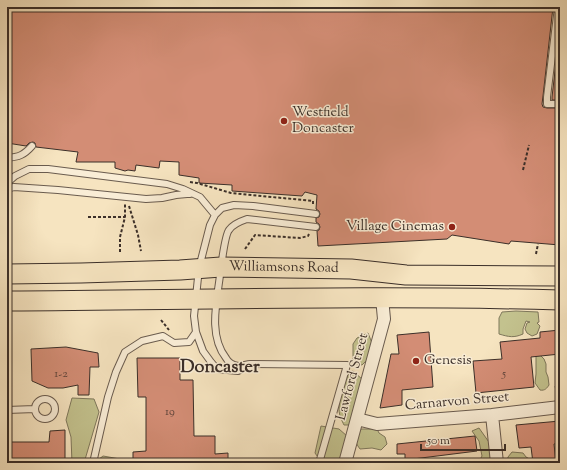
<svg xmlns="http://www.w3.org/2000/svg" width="567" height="470" viewBox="0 0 567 470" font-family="'Sorts Mill Goudy',serif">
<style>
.green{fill:#c3c28e;stroke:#7f785c}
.building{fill:#d38d75;stroke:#3b2f29}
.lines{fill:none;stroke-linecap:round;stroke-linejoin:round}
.service-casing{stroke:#6a5c4f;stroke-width:8}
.minor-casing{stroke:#6a5c4f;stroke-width:14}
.primary-casing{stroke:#3b2f29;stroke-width:21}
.path{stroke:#3b2f29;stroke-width:2;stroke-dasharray:3 2;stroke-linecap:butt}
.service{stroke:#f9edd6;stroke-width:6}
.minor{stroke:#f9edd6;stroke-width:12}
.primary{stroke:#f6e4c0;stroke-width:19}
.poi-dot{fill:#8f2418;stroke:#f9edd6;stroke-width:1.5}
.labels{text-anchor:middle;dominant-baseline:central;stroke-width:3;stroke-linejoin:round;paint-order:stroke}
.number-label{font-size:12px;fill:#61463c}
.poi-label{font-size:14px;fill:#3b2f29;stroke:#f9edd6;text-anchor:start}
.street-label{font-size:14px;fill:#3b2f29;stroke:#f9edd6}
.district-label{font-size:18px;font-weight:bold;fill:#3b2f29;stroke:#f9edd6}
</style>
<rect width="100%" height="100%" fill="#f6e4c0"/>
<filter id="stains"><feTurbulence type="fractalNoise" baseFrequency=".005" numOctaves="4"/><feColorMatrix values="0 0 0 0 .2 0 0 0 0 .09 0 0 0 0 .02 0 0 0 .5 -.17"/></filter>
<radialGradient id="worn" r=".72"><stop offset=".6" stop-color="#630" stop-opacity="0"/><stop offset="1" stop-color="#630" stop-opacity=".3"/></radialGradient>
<path class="green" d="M516,311L538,312L539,322L537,323L540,326L537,334L532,336L527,333L525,329L527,323L530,322L526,321L523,329V334C514,338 509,337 499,334V318L502,312Z
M368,333L372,343V355L362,365L353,363V344L357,338Z
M536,351L544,359L546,364V372L548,377L549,385C547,388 545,391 540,390L535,383L536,374Z
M353,371L363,380L350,425H344C343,423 341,419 340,416C336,404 344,385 349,373Z
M560,381V401L557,397L555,386Z
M72,398L94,399L99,412L84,463H72L71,437L66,420Z
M321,426L339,429L347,436L341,463H322L315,453Z
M479,428L491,445L492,463H478L482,456L479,441L472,431Z
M361,429H377L379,433L385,437L387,444L381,450L372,448L360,449C353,440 356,438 361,429Z
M512,452L523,453L526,457L533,461L532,463H507L508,457Z
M103,456L120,459V463H94Z"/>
<path class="building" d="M7,7H553L543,96L542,104L543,107L547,108H560V245L511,241L509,244L452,235L447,239L318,246L317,231L319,230L320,227L319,224L316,222V218L319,217L320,214L319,211L316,209L317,195L305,192L302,196L232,191V185L199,183V178L179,175V162L160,161L159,168L136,165L135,171L128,170L125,171L115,168V162H76L78,152L36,147L35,143L33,142L29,143L26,146L7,143Z
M560,28V100H552V97Z
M560,330V354L531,357L534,387L476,393L473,361L502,359L500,342L540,338V332Z
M429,332L433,387L402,390V405L380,408L391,354H399L397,335Z
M66,347L98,353L99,367H90L89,395H78V385L63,388H48L32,381L31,349Z
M137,358H180V380H193L194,436H215V454L228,453V463H133V452L146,451V397H138Z
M560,421V443L554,444L556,463H533L531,447L519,448L516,425Z
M65,430V463H7V442H49L50,431Z
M475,436L477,451L405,460V454H397V444Z"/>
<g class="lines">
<g class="service-casing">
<path id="service" d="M558,7L547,97V104H560
M7,158C19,157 24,155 32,146
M7,183L15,176L29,169H48L167,184L183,189L200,197L215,215
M7,189L14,187L58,190L146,199L162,198L176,195L187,194H190
M316,227L247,219C241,221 233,224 229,230C225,235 221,267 220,275C217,301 208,335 226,358C228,362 233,365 238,366C242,366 247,364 250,364L347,365L319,463
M246,366L238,371L217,369L211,362L203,351L196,332L194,316L199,268L210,225L215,215L222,208L234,205L253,206L316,214
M35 409a10 10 0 1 1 20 0a10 10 0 1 1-20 0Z
M7,410L35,409
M93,463L108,397L116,372L125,352L142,341L163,336L174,343L189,342L196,332"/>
</g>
<g class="minor-casing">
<path id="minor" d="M492,415L497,463
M357,419L377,424L492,415L560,407
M345,463L384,319L382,298"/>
</g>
<g class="primary-casing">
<g id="primary">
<path id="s1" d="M7,274L81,273L180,270L221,267L351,269L406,275L560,276"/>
<path d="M7,301C191,300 376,295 560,300"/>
</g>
</g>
<path class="path" d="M523,170L529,145
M190,182L197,183L231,193L313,201V206
M129,206L138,235L141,251
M88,217H125
M245,249L255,235L300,238L308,236L309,234
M120,252V237L125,217V204
M536,254L538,244
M161,320L169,330"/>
<use href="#service" class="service"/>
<use href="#minor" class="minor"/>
<use href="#primary" class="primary"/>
</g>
<g class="poi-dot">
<circle cx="284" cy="121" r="4"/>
<circle cx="452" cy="227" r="4"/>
<circle cx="416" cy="361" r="4"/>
</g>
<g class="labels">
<g class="number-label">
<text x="61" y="374">1-2</text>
<text x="504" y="374">5</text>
<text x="170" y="412">19</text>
</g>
<g class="poi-label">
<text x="292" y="113">Westfield<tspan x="292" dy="16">Doncaster</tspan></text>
<text x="444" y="227" text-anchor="end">Village Cinemas</text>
<text x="424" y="361">Genesis</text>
</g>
<g class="street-label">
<text stroke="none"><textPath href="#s1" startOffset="277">Williamsons Road</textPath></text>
<text transform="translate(353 377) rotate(-75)">Lawford Street</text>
<text transform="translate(457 402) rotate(-5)">Carnarvon Street</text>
</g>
<g class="district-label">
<text x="220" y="368">Doncaster</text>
</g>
</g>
<rect width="567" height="470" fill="none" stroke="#f6e4c0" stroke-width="24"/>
<rect x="8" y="8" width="551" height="454" fill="none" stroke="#3b2f29" stroke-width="2"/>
<rect x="12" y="12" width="543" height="446" fill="none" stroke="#3b2f29"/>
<path d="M421 444v6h84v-6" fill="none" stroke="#3b2f29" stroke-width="2"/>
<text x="427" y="444" font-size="12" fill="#3b2f29" stroke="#f9edd6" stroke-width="3" paint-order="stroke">50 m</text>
<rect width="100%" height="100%" filter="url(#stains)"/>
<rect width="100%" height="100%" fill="url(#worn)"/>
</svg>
